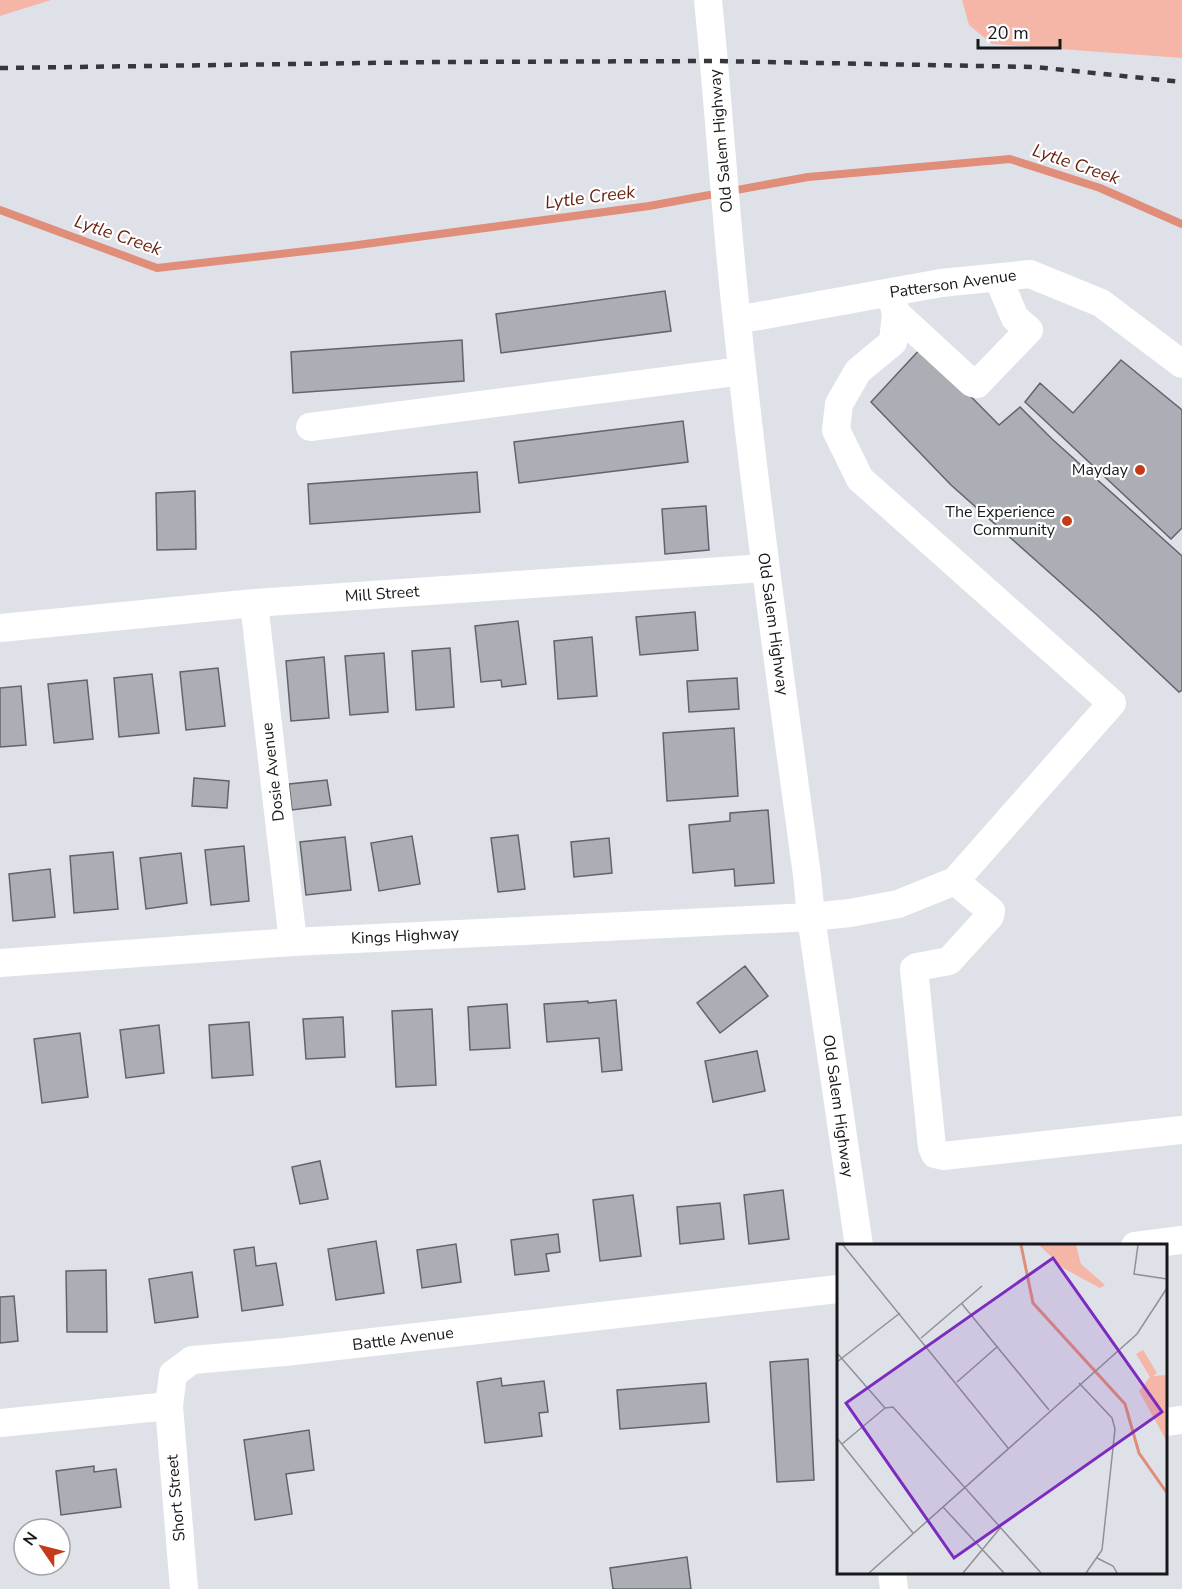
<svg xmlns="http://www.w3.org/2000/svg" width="1182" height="1589" viewBox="0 0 1182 1589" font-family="'Nunito Sans',sans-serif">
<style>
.green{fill:#f6b6a7}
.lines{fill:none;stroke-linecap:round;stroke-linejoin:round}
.stream{stroke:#e08d79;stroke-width:8}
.building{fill:#acaeb5;stroke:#62646b;stroke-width:1.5}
.minor{stroke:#fff;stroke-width:28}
.rail{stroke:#36373a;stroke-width:4.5;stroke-dasharray:8 8;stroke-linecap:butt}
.poi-dot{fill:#c43b18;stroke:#fff;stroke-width:2}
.labels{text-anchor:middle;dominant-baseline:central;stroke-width:4.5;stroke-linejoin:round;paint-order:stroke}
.street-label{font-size:16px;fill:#17181a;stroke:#fff}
.poi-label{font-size:16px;fill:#17181a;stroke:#fff;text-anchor:end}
.water-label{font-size:18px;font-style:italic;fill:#681f0e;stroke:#fff}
.inset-river{fill:none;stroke:#e08d79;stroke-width:3}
.inset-road{fill:none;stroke:#8f9196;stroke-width:1.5}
.view{fill:#7b2cbf;fill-opacity:0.15;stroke:#7b2cbf;stroke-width:3}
.inset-edge{fill:none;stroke:#17181a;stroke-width:3}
</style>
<rect width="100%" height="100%" fill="#dfe1e9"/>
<path class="green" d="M0,0H51L0,16Z
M962,0H1182V58L992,44L969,25Z"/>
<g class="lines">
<path class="stream" d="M0,210L157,268L350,246L649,206L808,177L1010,159L1100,188L1182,224"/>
</g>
<path class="building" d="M665,291L671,331L501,353L496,314Z
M462,340L464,381L293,393L291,352Z
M922,347L999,425L1020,407L1052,439L1182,556V690L1179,692L1096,614L951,485L871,402Z
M1121,360L1182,410V528L1171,539L1025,402L1040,383L1073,413Z
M683,421L688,462L519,483L514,442Z
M477,472L480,512L310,524L308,484Z
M195,491L196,549L157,550L156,493Z
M706,506L709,550L665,554L662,509Z
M695,612L698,650L640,655L636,617Z
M518,621L526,684L502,687L501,680L481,682L475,626Z
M592,637L597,696L558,699L554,641Z
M450,648L454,707L416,710L412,651Z
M384,653L388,712L350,715L345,656Z
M324,657L329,718L291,721L286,661Z
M218,668L225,726L186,730L180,672Z
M152,674L159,733L119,737L114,678Z
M737,678L739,709L689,712L687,681Z
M87,680L93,739L54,743L48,684Z
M21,686L26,745L0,747V688Z
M734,728L738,796L667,801L663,733Z
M194,778L229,781L227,808L192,806Z
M327,780L331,805L292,810L289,784Z
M768,810L774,883L735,886L734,869L693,873L689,825L730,821V813Z
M518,835L525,889L498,892L491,838Z
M412,836L420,884L379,891L371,843Z
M345,837L351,890L306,895L300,842Z
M609,838L612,873L574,877L571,842Z
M244,846L249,901L211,905L205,850Z
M113,852L118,909L74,913L70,856Z
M181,853L187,903L146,909L140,858Z
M50,869L55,917L13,921L9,874Z
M745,966L768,996L720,1033L697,1003Z
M616,1000L622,1070L602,1072L599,1038L547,1042L544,1004L588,1001V1003Z
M507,1004L510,1048L470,1050L468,1007Z
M432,1009L436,1085L396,1087L392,1011Z
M343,1017L345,1057L306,1059L303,1019Z
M249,1022L253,1075L212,1078L209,1025Z
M159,1025L164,1073L126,1078L120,1030Z
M80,1033L88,1097L42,1103L34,1039Z
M757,1051L765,1091L713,1102L705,1061Z
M320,1161L328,1199L300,1204L292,1167Z
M783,1190L789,1239L749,1244L744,1195Z
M633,1195L641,1256L600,1261L593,1200Z
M720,1203L724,1239L680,1244L677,1207Z
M558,1234L560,1252L546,1254L549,1271L515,1275L511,1240Z
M376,1241L384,1293L336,1300L328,1249Z
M456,1244L461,1282L422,1288L417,1250Z
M254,1247L256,1266L276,1263L283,1305L242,1311L234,1250Z
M106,1270L107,1332H67L66,1271Z
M192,1272L198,1317L155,1323L149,1279Z
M14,1296L18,1341L0,1343V1297Z
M808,1359L814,1480L777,1482L770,1362Z
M501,1378L502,1386L544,1381L548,1412L539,1413L542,1436L485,1443L477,1382Z
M706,1383L709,1422L620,1429L617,1390Z
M309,1430L314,1470L286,1474L292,1514L255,1520L244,1440Z
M94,1466V1472L116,1469L121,1507L61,1515L56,1471Z
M687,1557L691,1589H613L610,1568Z"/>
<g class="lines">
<path class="minor" d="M708,0C719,107 725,214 737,321C756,506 782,691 807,875L811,917L859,1246
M896,313L972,383L977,384L1029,330L1015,318L998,278
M737,320L941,283L1030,274L1101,303L1182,364
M310,427L742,371
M254,603L293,942
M0,628L254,603L765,568
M955,881L991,911L990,916L949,961L917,967L914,969L932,1147L935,1154L943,1156L1182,1130
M0,963L293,942L811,917L850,913L898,904L955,881L1112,703L860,479L836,430L839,404L858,371L893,342L896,313L890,292
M1135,1246L1182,1240
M1166,1422L1182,1420
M0,1423L169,1406
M892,1572L894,1589
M184,1589L169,1406L173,1374L192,1360L285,1352L838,1289"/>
<path class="rail" d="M0,68L439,62L715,61L1035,67L1182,82"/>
</g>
<g class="poi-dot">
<circle cx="1140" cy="470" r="6"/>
<circle cx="1067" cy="521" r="6"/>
</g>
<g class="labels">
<g class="street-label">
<text transform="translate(721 141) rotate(-95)">Old Salem Highway</text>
<text transform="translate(953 284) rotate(-8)">Patterson Avenue</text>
<text transform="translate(382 594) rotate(-4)">Mill Street</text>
<text transform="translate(773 624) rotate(82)">Old Salem Highway</text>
<text transform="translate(273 772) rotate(-97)">Dosie Avenue</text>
<text transform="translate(405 936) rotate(-3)">Kings Highway</text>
<text transform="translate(838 1106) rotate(82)">Old Salem Highway</text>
<text transform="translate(403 1339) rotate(-7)">Battle Avenue</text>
<text transform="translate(176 1498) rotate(-95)">Short Street</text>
</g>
<g class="poi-label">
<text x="1128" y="470">Mayday</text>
<text x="1055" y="512">The Experience<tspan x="1055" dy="18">Community</tspan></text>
</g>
<g class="water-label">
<text transform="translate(1076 164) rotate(19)">Lytle Creek</text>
<text transform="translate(590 197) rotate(-7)">Lytle Creek</text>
<text transform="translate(118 235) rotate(19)">Lytle Creek</text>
</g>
</g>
<g transform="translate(837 1244)">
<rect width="330" height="330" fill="#dfe1e9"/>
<path d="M202,1H239L244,20L268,41L263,44L226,24ZM306,106L320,129L316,132L330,131V198L302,147L313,133L299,110Z" fill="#f6b6a7"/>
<path class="inset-river" d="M184,1L196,59L288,160L302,209L330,249"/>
<path class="inset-road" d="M6,1L171,204M301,1L297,30L330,35M125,60L212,166M84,94L145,42M0,109L48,164M0,118L63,69M120,138L161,102M242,139L275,174L278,185L265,306L249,329M48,164L56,163L204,329M0,194L76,289M5,200L48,164M106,263L167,329M260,314L276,322L280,329M32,329L300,90L330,44M126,329L164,283"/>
<path class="view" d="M216,14L325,168L117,314L9,159Z"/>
<rect width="330" height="330" class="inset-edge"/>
</g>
<g transform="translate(42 1547) rotate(305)"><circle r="28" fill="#ffffff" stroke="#a2a3a3" stroke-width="1.5"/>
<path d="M0-4.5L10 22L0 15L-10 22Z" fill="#c43b18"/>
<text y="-9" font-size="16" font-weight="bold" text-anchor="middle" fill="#17181a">N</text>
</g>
<path d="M978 39v9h82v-9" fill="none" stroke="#17181a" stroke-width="3"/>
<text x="987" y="39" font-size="18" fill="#17181a" stroke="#ffffff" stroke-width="4.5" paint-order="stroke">20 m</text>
</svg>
